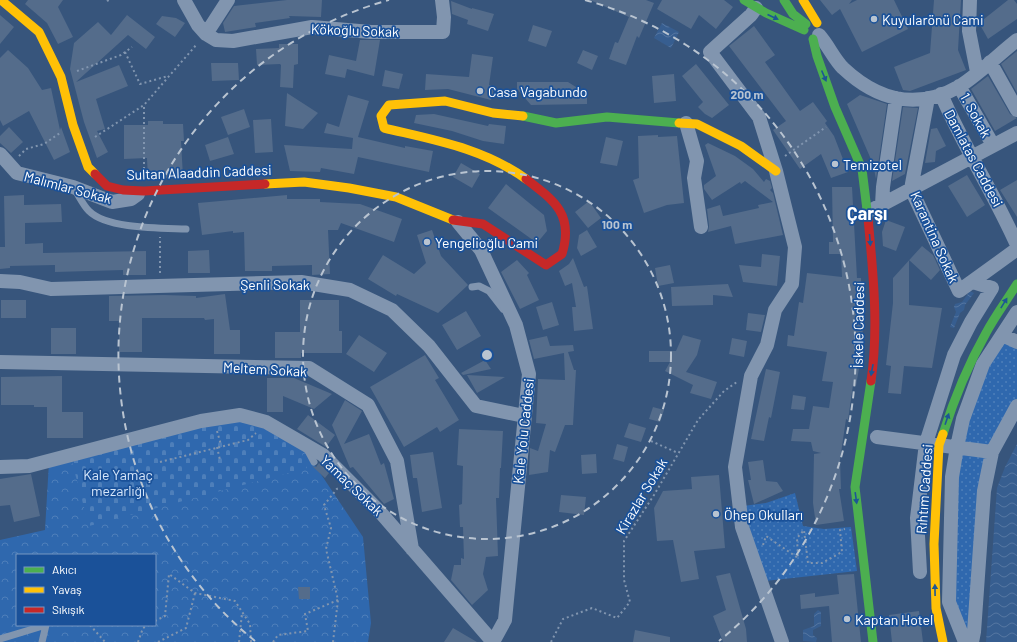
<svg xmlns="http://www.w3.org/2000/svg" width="1017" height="642" viewBox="0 0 1017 642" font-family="Barlow,sans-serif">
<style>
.grass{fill:url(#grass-dots)}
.forest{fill:url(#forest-crowns);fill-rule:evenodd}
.cemetery{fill:url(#cemetery-stones)}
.water{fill:url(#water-waves)}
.building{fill:#546c8b}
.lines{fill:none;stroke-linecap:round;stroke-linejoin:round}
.path{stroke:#8195af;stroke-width:2;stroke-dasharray:2 3;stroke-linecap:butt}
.lane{stroke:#8195af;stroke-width:7}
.street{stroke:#8195af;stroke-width:14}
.fast{stroke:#4caf50;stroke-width:9}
.slow{stroke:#ffc107;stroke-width:9}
.jam{stroke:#c62828;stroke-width:9}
.oneway{fill:#1c5695}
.ring{fill:none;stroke:#b9c4d1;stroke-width:2;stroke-dasharray:7 5}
.poi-dot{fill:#b9c4d1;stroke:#1a5199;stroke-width:1.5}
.labels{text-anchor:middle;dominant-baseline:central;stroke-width:3.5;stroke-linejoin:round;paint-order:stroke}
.poi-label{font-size:14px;fill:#fff;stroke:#1a5199;text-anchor:start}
.street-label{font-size:14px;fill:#fff;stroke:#1a5199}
.park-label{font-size:14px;fill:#d7e7fb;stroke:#1a5199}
.district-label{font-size:18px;font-weight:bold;fill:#fff;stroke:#1a5199}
.centre{fill:#b9c4d1;stroke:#1a5199;stroke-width:2}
.ring-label{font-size:12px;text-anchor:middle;font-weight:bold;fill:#b9c4d1;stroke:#1a5199;stroke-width:3.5;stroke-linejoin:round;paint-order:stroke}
</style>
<defs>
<pattern id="grass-dots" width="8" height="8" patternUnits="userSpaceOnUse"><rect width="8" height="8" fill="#2f68ae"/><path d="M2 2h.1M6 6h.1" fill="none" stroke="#4e7fba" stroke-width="1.8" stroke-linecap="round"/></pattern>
<pattern id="forest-crowns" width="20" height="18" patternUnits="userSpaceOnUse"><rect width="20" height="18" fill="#2f68ae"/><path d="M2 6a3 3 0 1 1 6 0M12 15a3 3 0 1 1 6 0" fill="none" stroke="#4e7fba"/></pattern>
<pattern id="cemetery-stones" width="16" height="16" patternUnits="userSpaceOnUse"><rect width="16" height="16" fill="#2f68ae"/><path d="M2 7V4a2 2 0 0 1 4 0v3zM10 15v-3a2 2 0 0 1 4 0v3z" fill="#4e7fba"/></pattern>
<pattern id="water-waves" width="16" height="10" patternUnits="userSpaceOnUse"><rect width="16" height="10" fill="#375e90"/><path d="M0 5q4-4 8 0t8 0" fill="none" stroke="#5576a1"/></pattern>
</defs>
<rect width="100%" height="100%" fill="#37557c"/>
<path class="grass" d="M1003,337L1017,344V402L991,450L959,445L965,420Z
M958,449L990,454L971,642L950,602Z
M795,493L803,526L824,529L851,527L857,571L765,581L743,506L766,503Z"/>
<path class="forest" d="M243,417L302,446L363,537L371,623L368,642H0V540L45,530L49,462ZM17,555H155V625H17Z"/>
<path class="cemetery" d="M241,418L300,448L307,468L89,526L71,458Z"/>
<path class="water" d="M662,23L679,32L671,48L654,38Z
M970,291L974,293L965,305L964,310L960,313L954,328L950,327L956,312L954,307L955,304L962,302Z
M1017,444V642H986L997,488L1005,467Z
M818,610L821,612V626L813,630V635L817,638L816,642L803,641V630L814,626V614Z"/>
<path class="building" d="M28,0H63L58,7L73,37L58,44L47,23L25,4Z
M287,0H322L321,17L289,16L290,18L255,23L256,27L225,32L223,23L234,6Z
M590,0H646L654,3L639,38L637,36L626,65L609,59L615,42L618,43L629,17Z
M662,0H724L733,7L716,29L699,15L691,29L657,9Z
M820,0H852L849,4L857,0H894L908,29L862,52L840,9L832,15Z
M934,0H961L958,50L966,70L910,91L903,90L894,67L930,53Z
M1008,0H1014L1017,4V19L988,39L979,23Z
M451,1L472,9V8L494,14L488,31L467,24L468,20L452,14Z
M0,15L14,27L0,44Z
M127,15L155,37L146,49L128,35L76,82L119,65L128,86L96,99L105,129L97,131L108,152L97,158L84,122L70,69L74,43L98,22L111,35Z
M162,16L176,18L185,23L175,37L156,24Z
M533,25L552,31L546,47L528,41Z
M754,26L775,55L765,62L800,111L813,102L827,121L825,123L834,136L848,172L831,178L821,154L800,169L773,130L786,121L729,46Z
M360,40H380L374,76L347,69L345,78L325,74L329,55L356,61Z
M279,44H298V64L294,65L293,88L280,87L281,65L280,64L257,65L256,49L279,48Z
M8,50L28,68L42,90L51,88L60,130L61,127L70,152L54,160L29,111L3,126L0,120V58Z
M583,50L598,56L592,70L577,63Z
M1017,51V93L1001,64Z
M472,54L493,57L489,85L495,87L491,100L448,89L425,90L426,74L469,77Z
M211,63H238L239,80L212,81Z
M696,64L729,105L712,118L705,114L698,107L703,102L682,76Z
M385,70L403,74L399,89L382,86Z
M674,74L676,101L654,103L652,76Z
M988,76L1010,114L1017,118L995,131L971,89Z
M517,82H568L587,94V104L531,105L517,89Z
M287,93L318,113L303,129L285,126Z
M348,95L369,101L358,137L405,148V146L433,151L429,172L358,157L354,174L321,168L320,172L290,171L284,145L352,149L353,138L324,133L327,123L339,127Z
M860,95L887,104L876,179L873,164L847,104Z
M903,107L918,108L905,174L892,181Z
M244,109L250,127L228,135L221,117Z
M434,114L488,126L489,124L506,126L504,144L483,141L452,131L414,123L416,115Z
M271,119L273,152L255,153L253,120Z
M148,121H163V124H183L184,141H181L183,177L148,179L147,158L124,159V125H148Z
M9,127L23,142L11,153L0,143V136Z
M937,128L946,146L936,151L935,162L925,163L931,129Z
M658,135V137L677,136L684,203L667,205L644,213L633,180L639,178L638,136Z
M228,137L234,154L210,161L205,145Z
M606,137L623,141L617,166L600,163Z
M708,143L735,156L753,169L764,182L766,179L770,181L772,188L770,190L773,193L783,235L735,244L731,226L708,232L709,226L707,209L720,205L723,216L759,208L758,205L773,202L745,181L741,184L740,182L712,200L704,189V185L716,176L705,145Z
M461,163L480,174L472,188L453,177Z
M967,175L985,205L967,217L948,186Z
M1017,180V217L1000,190Z
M506,184L544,215L547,231L537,243L488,208Z
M832,187H852L857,278H861L863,345L856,386L853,385L848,420L846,419L840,460L841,489H839L844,521L816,525L813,503L814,454L821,453L813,451L811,442L791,441L793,429H809L813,406L829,408L833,382L822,381L827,352L787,346L788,335L794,336L799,302L803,303L807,273L842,277L841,254H829V242H833Z
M24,195V205L61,204L62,222L25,223V244L43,243V253L146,251V275H123V270L55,272V265L10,266V268L0,269V247H5L4,196Z
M287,195V199H320V202L360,204L402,219L394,242L341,223L338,230H328L330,274L312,275V265L272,266V271H245L244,232L233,233V231L202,235L198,203Z
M589,201L601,218L588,228L575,212Z
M886,220L905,227L896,251L883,246L882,232Z
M432,230L441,256L468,285L438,313L397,294L396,296L368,279L383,255L414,274L426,263L417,235Z
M587,230L597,247L581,256L577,248L579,235Z
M922,246L933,255L940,270L931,280L909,260V305L942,308L932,368L904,366L901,394L888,393L891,366L886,365L893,303V278Z
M209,250L210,273H188V251Z
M762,254L780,256L777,286L743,282L739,265L761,267Z
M573,258L584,287L587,286L593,329L574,331L572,307H576L572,283L565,286L559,271L569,264Z
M517,260L529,273L527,275L539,300L520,309L501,272Z
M670,265L674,283L658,286L655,268Z
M728,284L733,297L713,295V305L672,306L671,287Z
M225,294L230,330H240V354H214V319L205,320L204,318H142V352H119V321H109V296L164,295L196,296V298Z
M1,300H26V318H1Z
M300,300H339V331H342V353H301V358H275V332H300Z
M552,302L559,325L543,330L536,307Z
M466,311L481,336L457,350L442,325Z
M748,313L765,315L761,332L746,330Z
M51,328H76V354H51Z
M359,335L387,353L374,372L346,354Z
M683,335L701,340L697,355L686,372L717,382L711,399L690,393L693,385L665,371L670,362H649V351H676Z
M547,336L550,346L573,345L574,351L568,352L574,370H576L573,425H565L555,452L550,450L548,472L529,475L530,448L538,451L546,424L536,423L538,379L565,380L564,353L534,359L529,340Z
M732,338L747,341L744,357L729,354Z
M425,355L439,378L435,380L459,420L440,432L437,427L404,447L370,387Z
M485,360L491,369L463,375L461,373Z
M766,369L780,372L771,418L769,417L764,441L751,439Z
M467,375L505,377L477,393Z
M62,376V412H83V438H47V407H34V405H1V377Z
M267,378H294L332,394L314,409L283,396V412H267Z
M793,395L806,397L804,410L791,409Z
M345,400L362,411L344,444L369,434L381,465L384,463L394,499L384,504L353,467L350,468L332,425Z
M653,407L664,410L660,422L649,419Z
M308,415L335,435L326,447L297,429Z
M629,423L646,428L641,442L624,437Z
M459,429L503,431L501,468H500L499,498H496L498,556L486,557L483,574L488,590L472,605L451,580L454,565H461V558L464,559L463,527H460L459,505L462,504L463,466L457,465Z
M617,444L628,447L624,462L613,459Z
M433,452L442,508L422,512L417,478H413L410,455Z
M596,454L597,473L582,474L581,455Z
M763,460L766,481L777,482L783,491L754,504L748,480H751L748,462Z
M319,463L329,473L325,478L312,466L316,467Z
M31,474L40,516L14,522L10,505L0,506V479Z
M719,475L725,548L694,551L699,579L681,582L673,540L657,541L654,508L663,491L692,489L691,477Z
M561,495L586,497L584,515L559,512Z
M730,573L746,629L747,642H723L713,616L726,610L716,576Z
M854,574L861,642H832L829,606L801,609L800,595L815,593V597L839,594L837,575Z
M298,587H310V599H299Z
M919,611L923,642H892L889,615Z
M453,628L477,642H444Z
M635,630L670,637V642H633Z"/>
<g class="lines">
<path class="path" d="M107,0L111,3
M125,52L140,84L168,76
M77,71L121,55L132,47
M95,137L144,105L197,44
M19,156L26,149L44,144L60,133
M785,156L826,127
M144,174V105
M160,273V237
M217,431L221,445
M651,441L678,453
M217,447L220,460
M160,462L248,440L256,433
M763,545L766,536L798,558L797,538L804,530L808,563H822L842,552L840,530L845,529
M155,621L165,616L169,574L195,593L235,601L250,624L251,642
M90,625L105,642
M138,642L143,628L149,625
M158,642L186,628L195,593
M239,642L242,613
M273,642L278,635L308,631L305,614L338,600
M333,642L338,600L326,549L331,528L324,505L337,489L336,487
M551,642L563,619L592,608L617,618L630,602L624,580V541L654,495L698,420L724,391L737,382"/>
<path class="lane" d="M75,190C79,196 83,205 89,211C107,229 160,228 186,229
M472,287L479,286L489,291L503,309
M307,449L314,462
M0,639L46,625L42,642"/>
<path class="street" d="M184,0L198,25L206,34L216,40L233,41L312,27L371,32H443L444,17L442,0
M970,0L969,31L977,72
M756,8L751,15L710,52L759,117L776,171L795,247L792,284L775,310L767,345L751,376L735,467L742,527L782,642
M206,34L228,0
M819,35C828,45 834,59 843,68C877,100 917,111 960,86C980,73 998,55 1017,40
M990,62L1017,110
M959,86L993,145
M941,94C963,146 994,193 1017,245
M928,98L911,189L959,291L1017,249
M686,123L697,161L694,178L701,227
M0,154L17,173L73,187L112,202L131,199L138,194
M882,205L883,187L896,98
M868,212L1017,133
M458,222L481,250L516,325L529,374L505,620L493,642
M0,281L20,282L51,289L301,282L350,290L392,310L429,346L476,406L524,416
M1002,335L1017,342
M0,362L309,368L368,405L397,461L412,549
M877,437L992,452
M0,467L29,466L201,421L240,415L266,422L323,455L381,513L493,642
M920,572L917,518L926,443L954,355L971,322L992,288L973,282
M965,642L949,602L952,477L957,447L963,419L983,364L1017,312
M972,642L974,632L984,491L992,452L1017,406"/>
<path class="fast" d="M744,0L766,13L804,30
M784,0L793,14L806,24
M813,39L817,56L835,107L862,169L868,218
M523,116L556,123L607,117L679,123
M871,381L855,487L873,642
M943,434C954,399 968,365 986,333C995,316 1007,300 1017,284"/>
<path class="slow" d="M1,0L39,32L61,77L73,125L88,167L95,174
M803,0L817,23
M523,116L493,113L445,101L389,105L381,116L384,128C434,140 483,148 526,179
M679,123L697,124L741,146L776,171
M265,184L304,182L349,188L396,197L453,220
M943,434L939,445L934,544L936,608L943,642"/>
<path class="jam" d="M95,174L107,186L123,190L144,191L265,184
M868,218C873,271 879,328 871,381
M453,220L483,224L546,265L562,254C574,215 555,201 526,179"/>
</g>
<defs><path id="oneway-solid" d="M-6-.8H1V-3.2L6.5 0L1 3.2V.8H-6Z"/></defs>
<g class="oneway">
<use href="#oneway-solid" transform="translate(773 17) rotate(24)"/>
<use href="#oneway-solid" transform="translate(824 76) rotate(67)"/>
<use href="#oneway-solid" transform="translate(870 240) rotate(85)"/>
<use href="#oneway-solid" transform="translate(1004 303) rotate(-58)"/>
<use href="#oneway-solid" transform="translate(872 370) rotate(100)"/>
<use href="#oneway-solid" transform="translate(947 419) rotate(-71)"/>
<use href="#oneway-solid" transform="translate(856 498) rotate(82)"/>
<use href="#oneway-solid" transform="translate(935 590) rotate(-91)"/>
</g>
<g class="ring">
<circle cx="487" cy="355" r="184"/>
<path d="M255 641A368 368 0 0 1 389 0M585 0A368 368 0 0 1 719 641"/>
</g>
<g class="poi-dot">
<circle cx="874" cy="19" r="4"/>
<circle cx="480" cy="91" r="4"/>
<circle cx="835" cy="164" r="4"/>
<circle cx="427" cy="242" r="4"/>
<circle cx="716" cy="514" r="4"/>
<circle cx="847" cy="619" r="4"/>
</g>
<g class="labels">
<g class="poi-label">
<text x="882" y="19">Kuyularönü Cami</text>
<text x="488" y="91">Casa Vagabundo</text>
<text x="843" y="164">Temizotel</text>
<text x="435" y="242">Yengelioğlu Cami</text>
<text x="724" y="514">Öhep Okulları</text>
<text x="855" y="619">Kaptan Hotel</text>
</g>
<g class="street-label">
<text transform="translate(355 30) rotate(2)">Kökoğlu Sokak</text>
<text transform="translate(976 115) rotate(61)">1. Sokak</text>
<text transform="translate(974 158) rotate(62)">Damlatas Caddesi</text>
<text transform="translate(199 172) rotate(-2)">Sultan Alaaddin Caddesi</text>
<text transform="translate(68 187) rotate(15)">Malımlar Sokak</text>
<text transform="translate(935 237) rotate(66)">Karantina Sokak</text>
<text x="275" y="284">Şenli Sokak</text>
<text transform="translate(858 325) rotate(-89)">İskele Caddesi</text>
<text transform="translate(265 369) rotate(3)">Meltem Sokak</text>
<text transform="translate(523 431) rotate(-84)">Kale Yolu Caddesi</text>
<text transform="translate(352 485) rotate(44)">Yamaç Sokak</text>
<text transform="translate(924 489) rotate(-86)">Rıhtım Caddesi</text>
<text transform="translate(641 496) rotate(-59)">Kirazlar Sokak</text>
</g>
<g class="park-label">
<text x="118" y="474">Kale Yamaç<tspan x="118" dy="16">mezarlığı</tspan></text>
</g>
<g class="district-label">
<text x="867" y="213">Çarşı</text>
</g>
</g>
<circle cx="487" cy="355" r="6" class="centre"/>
<g class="ring-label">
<text x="747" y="99">200 m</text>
<text x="617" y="229">100 m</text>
</g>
<rect x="16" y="554" width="140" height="72" fill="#1a5199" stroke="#7697c2"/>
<rect x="24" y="567" width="20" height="6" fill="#4caf50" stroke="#7697c2"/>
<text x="52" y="574" font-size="12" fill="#ffffff">Akıcı</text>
<rect x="24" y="587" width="20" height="6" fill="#ffc107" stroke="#7697c2"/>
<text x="52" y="594" font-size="12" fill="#ffffff">Yavaş</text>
<rect x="24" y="607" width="20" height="6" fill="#c62828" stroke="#7697c2"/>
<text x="52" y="614" font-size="12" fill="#ffffff">Sıkışık</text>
</svg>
